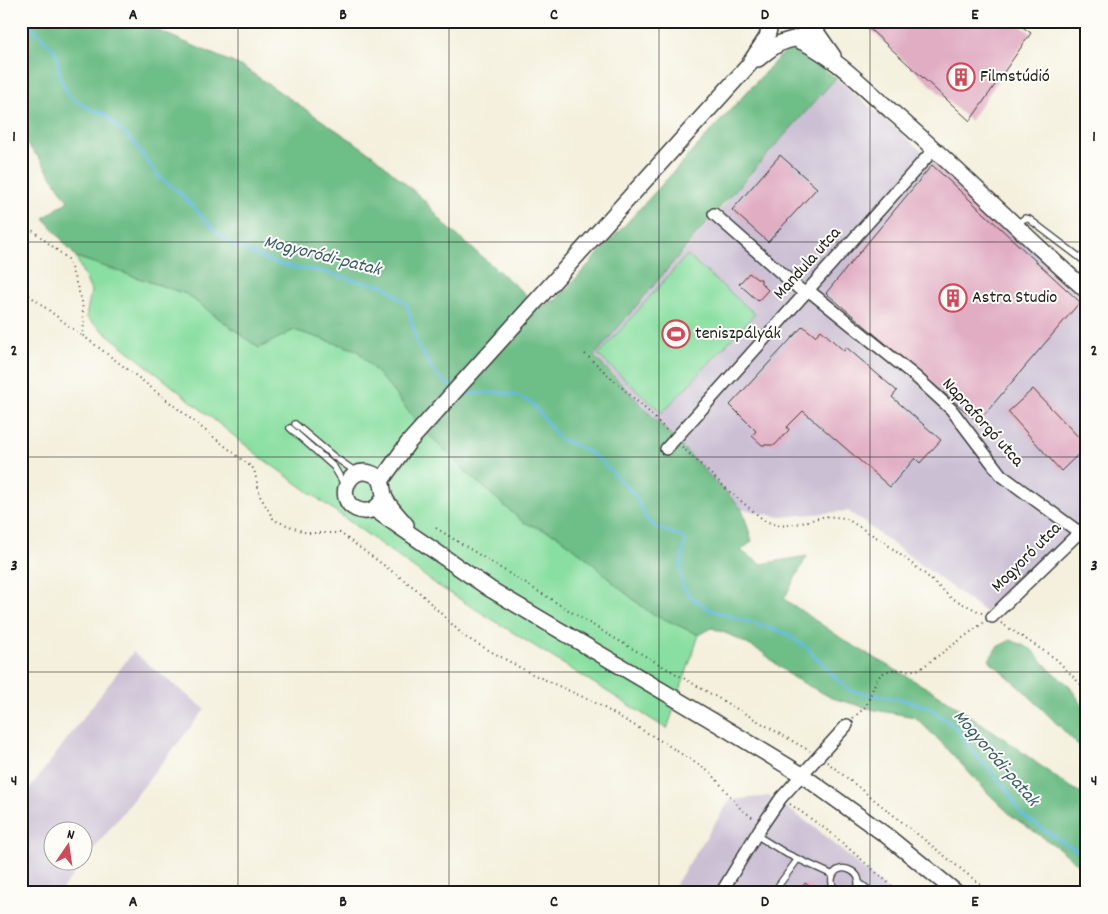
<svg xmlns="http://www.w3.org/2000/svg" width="1108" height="914" viewBox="0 0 1108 914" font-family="Dekko,sans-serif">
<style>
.industrial{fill:#cbbfd4;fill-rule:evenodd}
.green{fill:#89dfa1;stroke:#527e5e}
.forest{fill:#6ebe87;stroke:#456d52}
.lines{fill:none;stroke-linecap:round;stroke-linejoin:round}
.stream{stroke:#63bae0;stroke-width:3}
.building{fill:#e1adc3}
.lane-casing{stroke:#3c3c39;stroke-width:8}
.street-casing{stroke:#3c3c39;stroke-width:14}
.secondary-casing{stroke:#3c3c39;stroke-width:18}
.path{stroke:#3c3c39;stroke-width:2;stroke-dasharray:1 4;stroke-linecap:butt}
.lane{stroke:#fff;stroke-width:5.5}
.street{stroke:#fff;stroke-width:11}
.secondary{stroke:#fff;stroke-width:15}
.grid{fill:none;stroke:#1c1c1c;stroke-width:1;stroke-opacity:0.55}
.labels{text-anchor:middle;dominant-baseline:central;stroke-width:4;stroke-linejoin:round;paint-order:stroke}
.poi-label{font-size:18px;fill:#1c1c1c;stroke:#fdfcf7;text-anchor:start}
.street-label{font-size:18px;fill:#1c1c1c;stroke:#fdfcf7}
.water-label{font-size:19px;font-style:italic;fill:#385b6a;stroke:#fdfcf7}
.neatline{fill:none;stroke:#1c1c1c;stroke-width:2}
.grid-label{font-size:16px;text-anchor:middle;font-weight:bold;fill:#1c1c1c}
</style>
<rect width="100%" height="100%" fill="#fdfcf7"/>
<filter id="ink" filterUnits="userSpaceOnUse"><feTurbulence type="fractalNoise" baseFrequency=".02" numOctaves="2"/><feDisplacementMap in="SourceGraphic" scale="10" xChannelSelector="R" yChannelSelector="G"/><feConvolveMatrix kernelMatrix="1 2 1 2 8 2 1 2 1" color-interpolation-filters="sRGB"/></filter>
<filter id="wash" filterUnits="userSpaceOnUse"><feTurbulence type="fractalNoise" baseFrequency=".0096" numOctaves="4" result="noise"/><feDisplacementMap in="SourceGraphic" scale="20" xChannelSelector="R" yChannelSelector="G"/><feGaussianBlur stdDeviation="1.12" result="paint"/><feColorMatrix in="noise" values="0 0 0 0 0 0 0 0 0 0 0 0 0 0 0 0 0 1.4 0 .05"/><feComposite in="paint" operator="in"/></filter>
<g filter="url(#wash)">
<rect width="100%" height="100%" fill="#f4f0dd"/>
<path class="industrial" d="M836,78L1035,247L1087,299V523L992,617L848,511L780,517L742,509L594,355L780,140Z
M133,652L205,709L59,893H21V800ZM52,832H82V862H52Z
M770,796L818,830L891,893H670L730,800Z"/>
<path class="green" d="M687,255L755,314L662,413L598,355Z
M76,257L186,294L259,348L294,330L357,350L387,384L421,427L463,469L523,522L557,535L588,559L617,586L649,612L699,635L667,729L437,585L259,456L86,317L91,291Z"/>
<path class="forest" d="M21,21H144L152,28L243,67L373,155L425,201L445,225L540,307L556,300L780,56L792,48L836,78L714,214L594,356L742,509L752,541L741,551L761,564L807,556L784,599L847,642L939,695L999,735L1061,781L1087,797V872L1060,849L1013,817L985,790L944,745L915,717L875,710L832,698L792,677L762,652L730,635L712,628L699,635L649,612L617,586L588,559L557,535L523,522L463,469L421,427L387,384L357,350L294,330L259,348L186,294L76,257L44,218L68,201L40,159L21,138Z
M1011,640L1031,649L1052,672L1070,686L1087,713V750L1077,744L1023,690L989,660L997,647Z"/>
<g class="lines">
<path class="stream" d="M23,21L33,28L56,52L60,78L70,97L92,110L105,114L135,144L158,176L180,193L205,220L230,244L275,263L300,269L315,270L357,281L385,286L407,305L418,345L433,371L447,384L454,386
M462,390L473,394L495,392L515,395L531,402L560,439L586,450L601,461L636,496L646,519L657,528L678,535L683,538L685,542L680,569L683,587L694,599L710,610L785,633L808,649L835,677L851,691L901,699L928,707L953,725L976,756L1008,791L1022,815L1067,845L1087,855"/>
</g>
<g id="blocks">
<path class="building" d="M861,21H1014L1031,33L970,121Z
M780,155L817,188L768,242L732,210Z
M932,165L1080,302L978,422L826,293Z
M749,273L757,279H761V283L768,290L758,301L739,284Z
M803,326L815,336L821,330L844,351L846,347L897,391L892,397L941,440L920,463L915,458L890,487L803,411L787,427L789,430L775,445H762L752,436L756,431L730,405Z
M1033,389L1087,446L1061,471L1008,412Z
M805,883L819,893H798Z"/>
</g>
</g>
<g filter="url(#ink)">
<use href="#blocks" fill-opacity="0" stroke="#3c3c39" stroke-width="1"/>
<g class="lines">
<g class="lane-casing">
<path id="lane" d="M1016,225L1025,218L1029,219L1087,263
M295,424L333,456L356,472
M290,428L334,467L344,484
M756,835L787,854L833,875
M858,882L873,893
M773,893L798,859
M838,893C834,889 831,885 832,879C836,856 874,876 852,893"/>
</g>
<g class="street-casing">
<path id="street" d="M714,214L805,294
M808,290L916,377L951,409L1001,475L1087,538
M666,449L935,148
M992,617L1087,525
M721,893L759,830L781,798L847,725"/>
</g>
<g class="secondary-casing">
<path id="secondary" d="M810,23L833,56
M796,39C832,54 861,84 890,110C958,168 1020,232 1087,291
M758,59C764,54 770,49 777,45C791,36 807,43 810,21
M381,481L408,443L748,66L767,37L771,21
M384,497C379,508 368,515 356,509C335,499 348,466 370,473C386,478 381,489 385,498C389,507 400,517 406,525
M374,509L490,589L713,721L802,775L887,836L957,893"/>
</g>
<path class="path" d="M21,221L68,259L82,301L84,325L82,335L139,378L254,469L260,496L274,520L307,533H340L416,589L465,637L530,673L594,702L663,742L711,773L740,808L753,818
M21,289L81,335
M585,354L649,412L667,431
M682,447L730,492L765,521L780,526L802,523L825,516L845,518L884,542L925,574L951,598L982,613
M436,528L607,634L810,751
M1001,623L1056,659L1087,691
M853,718C857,714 862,711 865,707C873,695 873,675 888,671C898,668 910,672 920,669L983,623
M827,762L991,893
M790,804L831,833L900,893"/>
<use href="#lane" class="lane"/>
<use href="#street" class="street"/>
<use href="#secondary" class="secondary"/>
</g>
</g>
<path class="grid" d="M238,21V893M449,21V893M659,21V893M870,21V893M21,242H1087M21,457H1087M21,672H1087"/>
<defs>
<g id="building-ring" transform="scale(1.4375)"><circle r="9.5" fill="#fdfcf7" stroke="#d1495b" stroke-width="1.5"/><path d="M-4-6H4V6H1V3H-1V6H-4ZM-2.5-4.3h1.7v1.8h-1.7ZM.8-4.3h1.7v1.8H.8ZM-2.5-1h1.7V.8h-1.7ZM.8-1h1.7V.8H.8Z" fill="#d1495b"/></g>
<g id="stadium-ring" transform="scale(1.4375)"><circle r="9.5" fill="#fdfcf7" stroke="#d1495b" stroke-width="1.5"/><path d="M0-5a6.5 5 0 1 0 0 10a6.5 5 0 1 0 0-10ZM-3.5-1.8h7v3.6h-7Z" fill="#d1495b"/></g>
</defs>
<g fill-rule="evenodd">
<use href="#building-ring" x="961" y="77"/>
<use href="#building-ring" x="953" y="298"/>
<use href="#stadium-ring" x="676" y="334"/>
</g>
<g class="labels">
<g class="poi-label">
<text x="980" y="77">Filmstúdió</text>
<text x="972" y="298">Astra Studio</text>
<text x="695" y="334">teniszpályák</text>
</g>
<g class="street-label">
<text transform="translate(808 264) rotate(-48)">Mandula utca</text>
<text transform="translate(982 423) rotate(48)">Napraforgó utca</text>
<text transform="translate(1027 558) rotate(-45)">Mogyoró utca</text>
</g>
<g class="water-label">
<text transform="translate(322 257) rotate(14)">Mogyoródi-patak</text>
<text transform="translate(995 759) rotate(49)">Mogyoródi-patak</text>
</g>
</g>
<rect width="1108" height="914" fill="none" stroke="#fdfcf7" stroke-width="55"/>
<g transform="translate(68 846) rotate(13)"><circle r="24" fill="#fdfcf7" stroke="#a3a29f"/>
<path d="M0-4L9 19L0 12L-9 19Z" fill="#d1495b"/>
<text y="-8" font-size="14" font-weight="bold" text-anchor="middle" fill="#1c1c1c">N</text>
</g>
<rect x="28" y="28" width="1052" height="858" class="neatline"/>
<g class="grid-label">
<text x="133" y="19">A</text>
<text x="343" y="19">B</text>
<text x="554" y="19">C</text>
<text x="765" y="19">D</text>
<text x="975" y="19">E</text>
<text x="14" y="141">1</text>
<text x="1094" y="141">1</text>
<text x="14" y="355">2</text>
<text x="1094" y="355">2</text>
<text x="14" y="570">3</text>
<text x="1094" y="570">3</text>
<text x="14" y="785">4</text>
<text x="1094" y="785">4</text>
<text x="133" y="906">A</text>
<text x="343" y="906">B</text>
<text x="554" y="906">C</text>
<text x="765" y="906">D</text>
<text x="975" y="906">E</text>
</g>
</svg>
